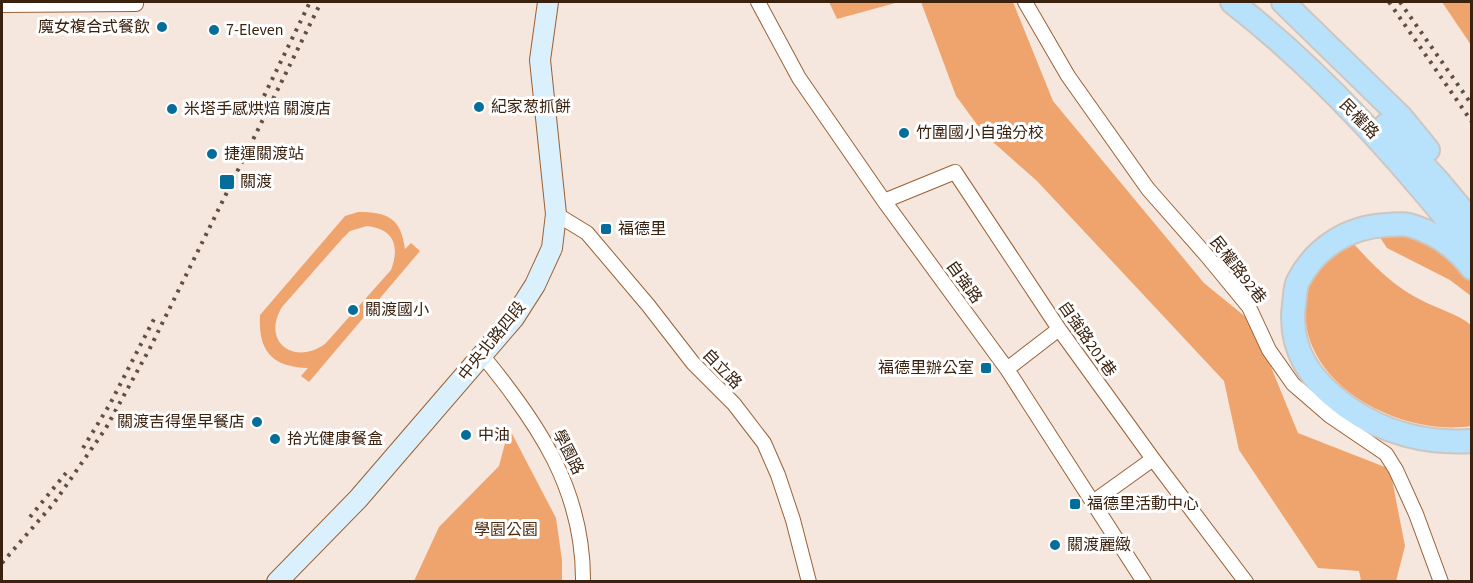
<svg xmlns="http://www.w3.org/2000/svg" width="1473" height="583" viewBox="0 0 1473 583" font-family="'Source Sans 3','Noto Sans TC',sans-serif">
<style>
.green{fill:#f0a46d;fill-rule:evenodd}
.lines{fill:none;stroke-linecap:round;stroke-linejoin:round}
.street-casing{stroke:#9b6134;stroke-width:16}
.secondary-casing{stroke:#9b6134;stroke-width:22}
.primary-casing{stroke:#ccc6c1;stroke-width:26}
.street{stroke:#fff;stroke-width:14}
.secondary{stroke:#dbf0fd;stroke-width:20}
.primary{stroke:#b8e2fb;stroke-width:22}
.rail{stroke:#644e3d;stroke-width:4;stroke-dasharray:3 6;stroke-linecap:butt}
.poi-dot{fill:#056d9a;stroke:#fff;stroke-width:2}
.labels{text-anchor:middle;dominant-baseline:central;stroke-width:6;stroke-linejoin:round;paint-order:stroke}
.poi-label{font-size:16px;fill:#3b220f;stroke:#fff;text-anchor:start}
.street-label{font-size:16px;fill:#3b220f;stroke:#fff}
.park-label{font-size:16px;fill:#4f2e13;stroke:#fff}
</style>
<rect width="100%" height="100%" fill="#f5e7de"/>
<path class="green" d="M829,2H899L837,19Z
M921,2H1013L1053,101L1204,283L1253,323L1298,433L1390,469L1405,546L1396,581H1361L1359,571L1318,568L1239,450L1224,381L1037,181L984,134L956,96Z
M1442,2H1471V45Z
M358,212C388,212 401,218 405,249L411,243L420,251L309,382L301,376L308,368C272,367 258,351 260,315L345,216ZM367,226C394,229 400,246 391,270L325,344C294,366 261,342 282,307L342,239L350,231Z
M1395,234C1422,239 1458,255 1471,282C1472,285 1471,292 1471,296L1450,280L1387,248L1379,236Z
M1352,242C1373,265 1393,286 1421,300C1438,309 1456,313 1471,325V426C1408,436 1316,394 1306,324C1304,306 1306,287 1317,271C1325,259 1340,250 1352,242Z
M509,428L556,518L562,560V581H414L439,527L499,466Z"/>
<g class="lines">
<g class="street-casing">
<path id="street" d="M758,2L799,78L884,201L1007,369L1144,582
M1025,2L1068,76L1148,189L1207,256L1249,307L1269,350L1293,384L1330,416L1386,454L1396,470L1416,514L1441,582
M2,5L136,4V2
M884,201L955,172L1059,329L1153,459L1246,582
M556,214L587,233L648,305L693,363L734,404L764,443L778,475L793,520L809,582
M482,355C538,423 584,490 583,582
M1007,369L1059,329
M1093,502L1153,459"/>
</g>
<g class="secondary-casing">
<path id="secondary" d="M277,582L358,499L514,318L535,285L552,248L556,214L540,60L548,2"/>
</g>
<g class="primary-casing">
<path id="primary" d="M1232,2C1323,73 1400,160 1472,250
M1283,2L1401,117L1428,150
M1386,125L1438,181L1472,222
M1472,268C1456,247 1434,232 1409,225C1402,223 1393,225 1386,225C1348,227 1316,247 1298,281C1295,287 1295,297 1294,304C1288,350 1311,381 1347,407C1383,433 1427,444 1472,441"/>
</g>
<use href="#street" class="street"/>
<use href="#secondary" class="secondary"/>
<use href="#primary" class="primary"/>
<path class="rail" d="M1389,2L1472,122
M1400,2L1472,105
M264,96L310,2
M83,448L110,404L154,319
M30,517L66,473
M2,563L54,503L106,428L150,348L321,2"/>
</g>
<g class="poi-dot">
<circle cx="162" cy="27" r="6"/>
<circle cx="214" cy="30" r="6"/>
<circle cx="479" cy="107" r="6"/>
<circle cx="172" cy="109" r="6"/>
<circle cx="904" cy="133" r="6"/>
<circle cx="212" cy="154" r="6"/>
<rect x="219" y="174" width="16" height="16" rx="3"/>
<rect x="600" y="223" width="12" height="12" rx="3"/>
<circle cx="353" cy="310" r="6"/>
<rect x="980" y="362" width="12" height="12" rx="3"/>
<circle cx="257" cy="422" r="6"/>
<circle cx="466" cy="435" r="6"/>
<circle cx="275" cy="439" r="6"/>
<rect x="1069" y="498" width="12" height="12" rx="3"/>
<circle cx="1055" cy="545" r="6"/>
</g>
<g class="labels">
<g class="poi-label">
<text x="150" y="27" text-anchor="end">魔女複合式餐飲</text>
<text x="226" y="30">7-Eleven</text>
<text x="491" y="107">紀家葱抓餅</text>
<text x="184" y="109">米塔手感烘焙 關渡店</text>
<text x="916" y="133">竹圍國小自強分校</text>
<text x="224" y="154">捷運關渡站</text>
<text x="240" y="182">關渡</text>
<text x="618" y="229">福德里</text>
<text x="365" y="310">關渡國小</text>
<text x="974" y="368" text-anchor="end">福德里辦公室</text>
<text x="245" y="422" text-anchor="end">關渡吉得堡早餐店</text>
<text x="478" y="435">中油</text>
<text x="287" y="439">拾光健康餐盒</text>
<text x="1087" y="504">福德里活動中心</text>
<text x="1067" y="545">關渡麗緻</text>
</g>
<g class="street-label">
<text transform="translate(1359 119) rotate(46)">民權路</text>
<text transform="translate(1238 270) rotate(52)">民權路92巷</text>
<text transform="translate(964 282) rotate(54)">自強路</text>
<text transform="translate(1087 339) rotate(55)">自強路201巷</text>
<text transform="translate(492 341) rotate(-51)">中央北路四段</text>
<text transform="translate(722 369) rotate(46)">自立路</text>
<text transform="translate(568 452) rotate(63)">學園路</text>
</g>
<g class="park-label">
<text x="506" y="530">學園公園</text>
</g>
</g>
<rect width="1473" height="583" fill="none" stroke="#3b220f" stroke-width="6"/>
</svg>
